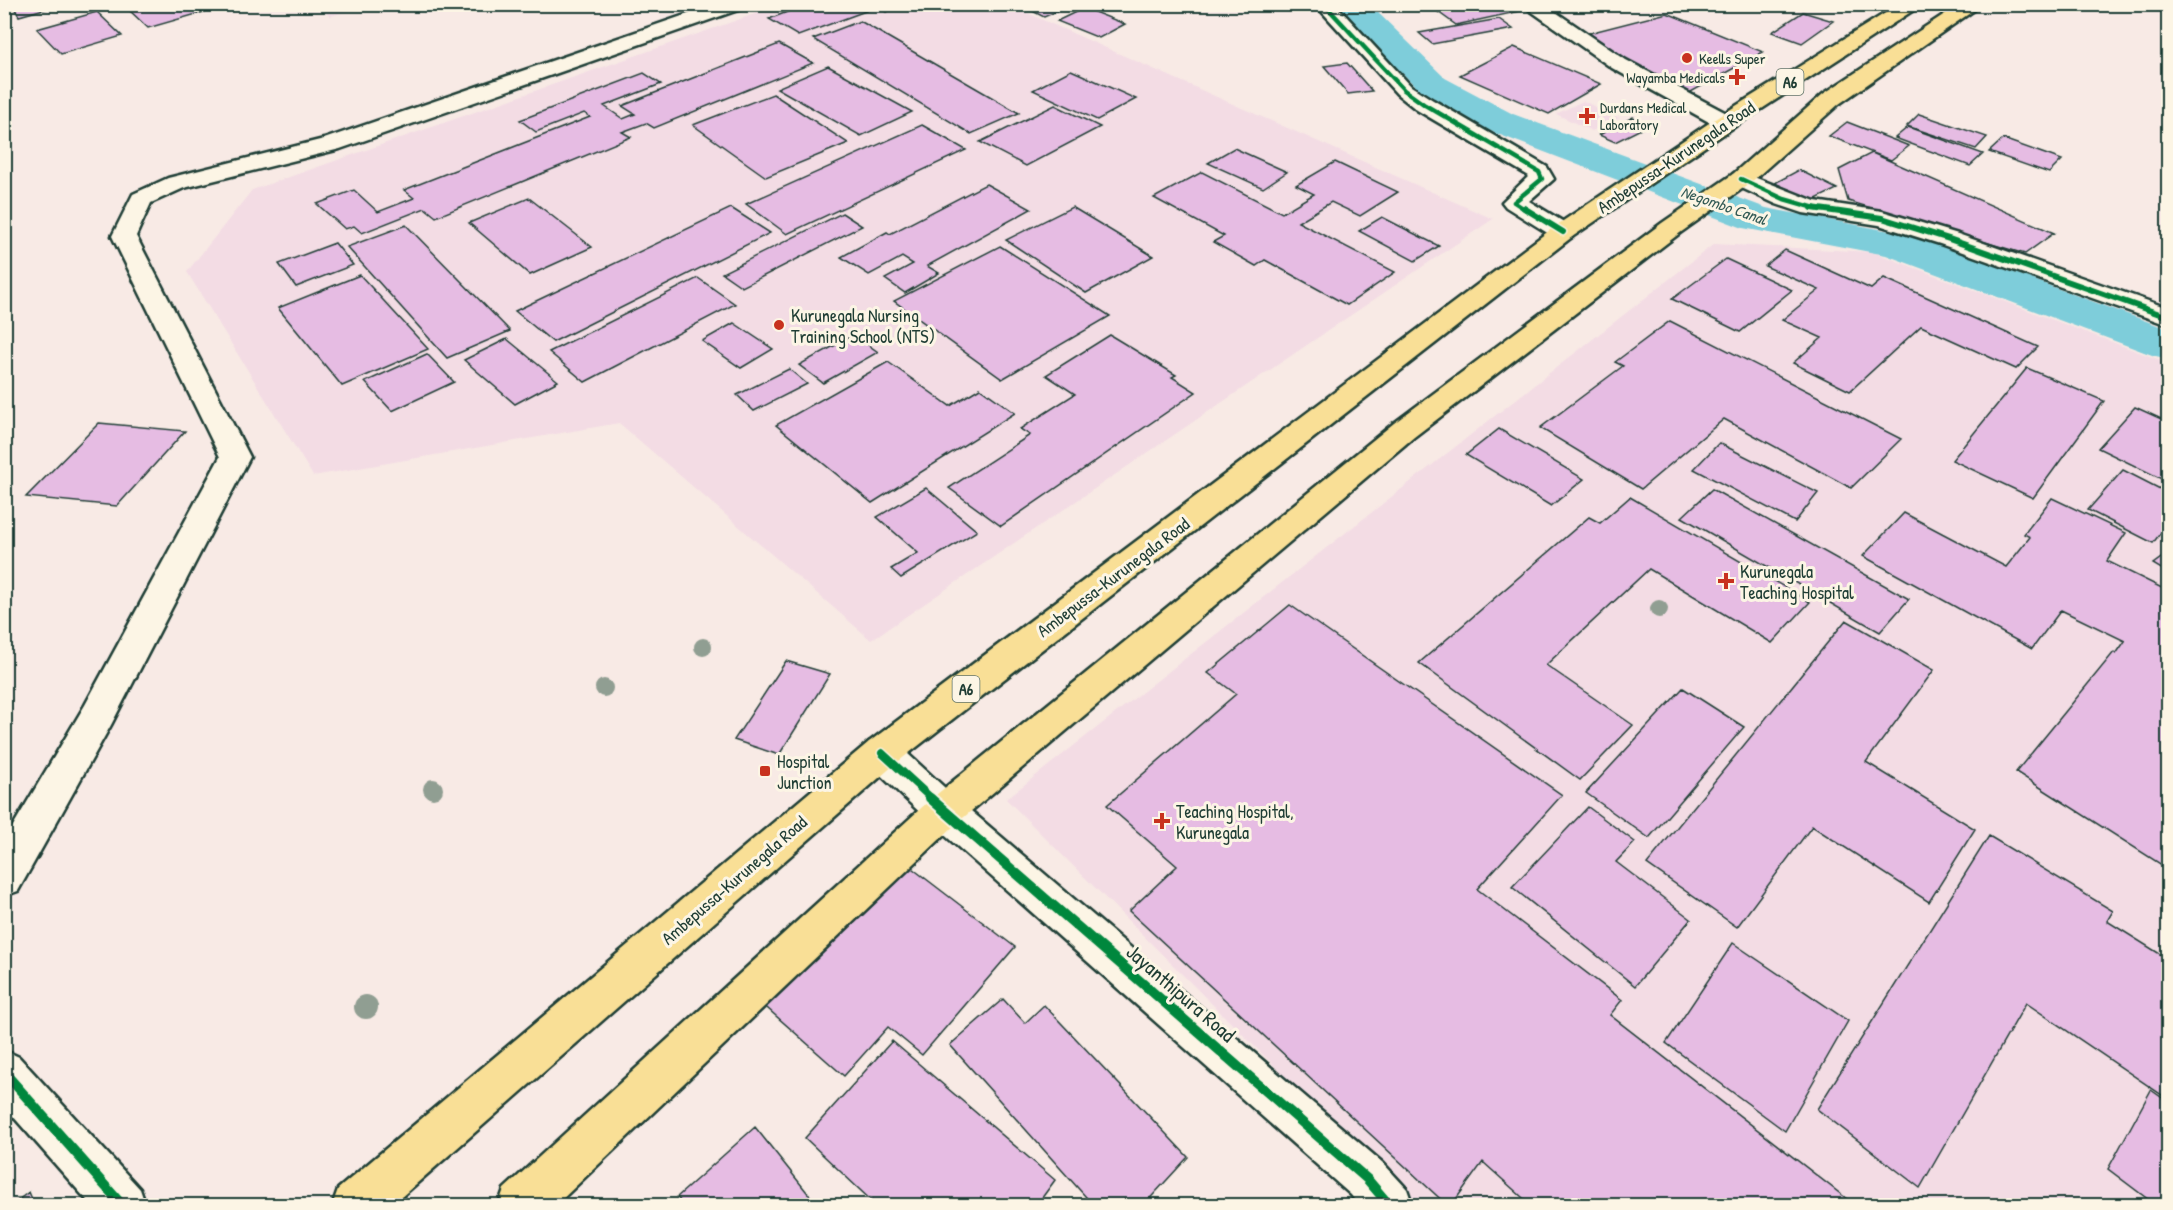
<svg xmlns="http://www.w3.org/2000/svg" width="2173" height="1210" viewBox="0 0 2173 1210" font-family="'Patrick Hand',sans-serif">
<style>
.built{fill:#f3dce4}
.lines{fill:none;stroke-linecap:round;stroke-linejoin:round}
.canal{fill:#7ecdda;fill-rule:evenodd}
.building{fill:#e6bce3;stroke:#1f3d34;stroke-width:1.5}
.minor-casing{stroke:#1f3d34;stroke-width:5}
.highway-casing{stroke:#1f3d34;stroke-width:5}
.minor{fill:#fcf5e5;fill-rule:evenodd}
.highway{fill:#f9df96;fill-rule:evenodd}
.cycleway-far3-casing{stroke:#fcf5e5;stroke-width:7}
.cycleway-far2-casing{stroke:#fcf5e5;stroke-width:9}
.cycleway-far1-casing{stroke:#fcf5e5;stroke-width:11}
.cycleway-casing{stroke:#fcf5e5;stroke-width:14}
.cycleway-far3{stroke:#00873e;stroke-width:4.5}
.cycleway-far2{stroke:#00873e;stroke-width:6}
.cycleway-far1{stroke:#00873e;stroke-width:8}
.cycleway{stroke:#00873e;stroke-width:10}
.tree{fill:#909e92}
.poi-dot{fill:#c8321e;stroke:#fcf5e5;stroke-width:2}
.labels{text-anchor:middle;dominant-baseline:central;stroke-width:6;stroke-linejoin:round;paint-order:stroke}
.far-poi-label{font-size:15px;fill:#1f3d34;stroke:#fcf5e5;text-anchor:start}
.shield{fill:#fcf5e5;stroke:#617469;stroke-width:1.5}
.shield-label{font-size:16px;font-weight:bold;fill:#1f3d34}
.far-water-label{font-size:16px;font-style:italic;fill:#325a55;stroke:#fcf5e5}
.street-label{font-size:18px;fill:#1f3d34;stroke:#fcf5e5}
.poi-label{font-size:18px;fill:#1f3d34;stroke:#fcf5e5;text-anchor:start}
.near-street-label{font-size:21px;fill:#1f3d34;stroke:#fcf5e5}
</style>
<rect width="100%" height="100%" fill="#f8eae5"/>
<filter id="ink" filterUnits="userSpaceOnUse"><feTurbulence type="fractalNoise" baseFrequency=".0167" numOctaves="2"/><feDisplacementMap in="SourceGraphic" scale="12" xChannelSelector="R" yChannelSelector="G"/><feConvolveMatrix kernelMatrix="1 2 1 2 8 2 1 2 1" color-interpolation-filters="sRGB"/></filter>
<g filter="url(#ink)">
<path class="built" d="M783,4L1009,5L1493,219L871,640L619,423L313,476L187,272L252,190Z
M315,5H373L330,16Z
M1583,101L1600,109L1619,118L1592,131L1556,114Z
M1714,244L1873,252L2168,363V1205H1414L1006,799Z"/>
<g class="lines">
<path class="canal" d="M1334,4H1369L1445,78L1513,114L1766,208L1911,235L2168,329V359L2152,355L1886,255L1743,228L1487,130L1421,92Z"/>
</g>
<path class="building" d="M12,4H62L19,16Z
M139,4H228V5L148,28L127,8Z
M808,4H863L871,9L798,36L769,19Z
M872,4H905L886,12Z
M1019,4H1074L1044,17Z
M1427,4H1522L1530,9L1456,25Z
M1084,8L1125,24L1099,38L1057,21Z
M97,12L122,36L61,54L37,29Z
M1803,12L1833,21L1802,43L1772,32Z
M1667,13L1763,52L1682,97L1585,34Z
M1499,19L1513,29L1432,44L1419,33Z
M860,21L1019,113L971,134L813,39Z
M779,44L813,63L654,128L646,123L622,132L631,137L436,217L425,208L362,233L354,226L345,229L317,204L354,190L378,212L414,198L404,190L590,117L584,113L536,132L520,120L644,73L661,84L604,106L623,119L635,114L622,106Z
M1514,47L1601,84L1549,114L1460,75Z
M1347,63L1372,91L1348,94L1324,66Z
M828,66L912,112L861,136L777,88Z
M1071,70L1136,99L1097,120L1033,90Z
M773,94L848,143L766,177L693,125Z
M1055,105L1100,127L1026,166L980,142Z
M1919,114L1987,137L1976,149L1907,126Z
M1633,117L1649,125L1615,142L1599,135Z
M1847,122L1909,146L1891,160L1829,136Z
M922,125L966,150L787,234L746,204Z
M1908,127L1983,154L1970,166L1895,138Z
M2003,139L2062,160L2049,173L1989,152Z
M1234,148L1287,172L1263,188L1208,163Z
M1872,153L2054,233L2025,254L1848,201L1839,170Z
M1335,162L1398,192L1360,216L1331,202L1298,222L1395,272L1347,305L1265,260L1256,266L1213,242L1224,236L1154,198L1202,172L1282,213L1314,194L1296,185Z
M1799,170L1837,189L1812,201L1775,183Z
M986,184L1031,209L927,266L939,273L905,293L885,279L913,264L902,257L869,275L841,257L887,232L890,234Z
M529,198L592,247L530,275L469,223Z
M1072,207L1153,256L1086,293L1006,240Z
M731,208L770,233L553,342L515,311Z
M842,213L862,226L742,287L722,273Z
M1382,217L1415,234L1439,246L1415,261L1359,231Z
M406,225L510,331L447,358L347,247Z
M335,243L353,265L296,287L279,264Z
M1000,246L1110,316L1002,379L894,301Z
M1785,250L1871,289L1884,278L2038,347L2016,369L1921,326L1850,391L1793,363L1822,338L1782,320L1819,290L1765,266Z
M1726,259L1792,290L1740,332L1672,299Z
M360,275L428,349L342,386L278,308Z
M698,278L735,304L585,382L549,352Z
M1670,321L1901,439L1851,488L1724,419L1641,489L1540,428L1623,366L1615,362Z
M734,323L773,349L741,368L702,341Z
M854,335L878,352L823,383L799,365Z
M1110,335L1176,375L1172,377L1196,392L1001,526L949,488L1030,435L1020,429L1075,394L1046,375Z
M507,339L558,381L515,404L464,360Z
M427,354L454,382L392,411L365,382Z
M888,362L950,406L980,388L1015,413L872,503L776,425Z
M2027,368L2104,401L2033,498L1952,460Z
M789,369L807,384L754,411L737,395Z
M2135,407L2168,422V482L2098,448Z
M99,423L185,431L117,506L26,497Z
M1499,429L1584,479L1551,506L1466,455Z
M1719,443L1818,493L1795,522L1694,469Z
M2123,470L2168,493V523L2153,543L2088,510Z
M926,488L977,531L901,578L891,569L918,553L877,517Z
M1712,489L1909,599L1880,632L1682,517Z
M1630,497L1810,602L1772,643L1649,569L1546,665L1633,725L1580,780L1419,663L1589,517L1600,523Z
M2052,498L2126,533L2107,561L2168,591V869L2016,772L2114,652L2116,654L2125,641L2061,610L2032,649L1863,556L1904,513L2006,567L2030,537L2024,534Z
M2168,553V573L2153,564Z
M1290,605L1562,795L1477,889L1622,1000L1610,1015L1856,1206H1532L1483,1162L1451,1206H1448L1129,911L1177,866L1107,805L1236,694L1208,673Z
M1846,620L1934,670L1866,762L1975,829L1929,902L1812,826L1737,927L1647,864Z
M786,661L830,674L779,755L734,740Z
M1683,688L1744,727L1649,838L1586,793Z
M1588,807L1635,842L1616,862L1691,919L1635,986L1512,887Z
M1989,836L2113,911L2107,921L2168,959V1099L2026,1003L1920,1188L1817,1109Z
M900,859L1015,947L922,1055L888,1027L844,1076L759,1001Z
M1733,943L1848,1021L1785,1131L1666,1043Z
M1003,999L1025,1023L1044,1005L1188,1157L1143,1206H1094L950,1045Z
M892,1041L1055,1180L1036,1206H877L805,1138Z
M2151,1090L2168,1102V1206H2157L2108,1169Z
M755,1127L818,1206H684L677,1197Z
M29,1192L35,1206H10Z"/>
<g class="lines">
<g class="minor-casing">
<path id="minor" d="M717,4H746L744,8L340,149L184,188L151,203L136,236L250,457L111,725L18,891L4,896V841L85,705L220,457L112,236L133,194L168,178L324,139Z
M1315,4H1335L1411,86L1433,100L1547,167L1554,179L1529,201L1572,227L1575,232L1572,237L1563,239L1554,237L1506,207L1502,202L1529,176L1417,110L1397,94Z
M1521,4H1544L1626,60L1734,117L1737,122L1734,127L1726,129L1718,127L1612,68Z
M1741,172L1815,201L1882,211L1958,234L2168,308V325L1940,244L1879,225L1803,213L1776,204L1733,184L1729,179L1733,174Z
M882,738L895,742L957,799L1383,1163L1407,1189L1413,1206H1359L1351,1195L931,823L869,764L864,753L869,742Z
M4,1050L19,1057L140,1189L146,1206H92L4,1106Z"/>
</g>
<g class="highway-casing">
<path id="highway" d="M1900,4H1923L1734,127L1572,237L895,764L391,1206H332L338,1189L869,742L1554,227L1718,117Z
M1960,4H1983L1839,104L1749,184L1680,233L1414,437L957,823L555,1206H498L504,1189L931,799L1394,423L1662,223L1733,174L1823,94Z"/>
</g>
<use href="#minor" class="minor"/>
<use href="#highway" class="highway"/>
<g class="cycleway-far3-casing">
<path id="cycleway-far3" d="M1324,4L1404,90L1425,105L1539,172L1542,179L1514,202L1526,210
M1741,179L1784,199L1822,210"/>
</g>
<g class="cycleway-far2-casing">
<path id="cycleway-far2" d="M1524,208L1563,232
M1812,208L1882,218L1949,239L2168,317"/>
</g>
<g class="cycleway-far1-casing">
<path id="cycleway-far1" d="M882,753L932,799"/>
</g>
<g class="cycleway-casing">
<path id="cycleway" d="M930,798L1367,1179L1390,1206
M4,1072L123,1206"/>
</g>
<use href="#cycleway-far3" class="cycleway-far3"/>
<use href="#cycleway-far2" class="cycleway-far2"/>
<use href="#cycleway-far1" class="cycleway-far1"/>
<use href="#cycleway" class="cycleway"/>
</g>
<g class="tree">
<circle cx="1659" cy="609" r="9"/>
<circle cx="703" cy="647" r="9"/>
<circle cx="604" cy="688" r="9"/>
<circle cx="433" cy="789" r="10"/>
<circle cx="366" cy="1007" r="12"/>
</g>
</g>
<g class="poi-dot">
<circle cx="1687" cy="58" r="6"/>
<path d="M1734 68h6v6h6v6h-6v6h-6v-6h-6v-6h6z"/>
<path d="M1584 107h6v6h6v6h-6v6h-6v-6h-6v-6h6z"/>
<circle cx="779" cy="325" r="6"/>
<path d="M1723 572h6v6h6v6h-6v6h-6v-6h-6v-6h6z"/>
<rect x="759" y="765" width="12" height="12" rx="3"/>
<path d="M1159 812h6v6h6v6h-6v6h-6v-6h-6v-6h6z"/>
</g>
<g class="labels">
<g class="far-poi-label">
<text x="1699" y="58">Keells Super</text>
<text x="1725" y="77" text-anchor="end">Wayamba Medicals</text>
<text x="1600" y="107">Durdans Medical<tspan x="1600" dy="17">Laboratory</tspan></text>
</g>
<g class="shield">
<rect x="1776.5" y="69" width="27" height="26" rx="4.5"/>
<rect x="952.5" y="676" width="27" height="26" rx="4.5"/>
</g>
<g class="shield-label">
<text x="1790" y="82">A6</text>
<text x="966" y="689">A6</text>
</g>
<g class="far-water-label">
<text transform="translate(1724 205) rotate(19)">Negombo Canal</text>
</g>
<g class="street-label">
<text transform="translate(1676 157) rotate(-34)">Ambepussa-Kurunegala Road</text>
<text transform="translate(1113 577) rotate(-37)">Ambepussa-Kurunegala Road</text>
<text transform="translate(734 880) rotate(-41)">Ambepussa-Kurunegala Road</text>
</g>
<g class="poi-label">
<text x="791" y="315">Kurunegala Nursing<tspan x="791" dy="21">Training School (NTS)</tspan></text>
<text x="1740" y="571">Kurunegala<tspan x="1740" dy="21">Teaching Hospital</tspan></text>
<text x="777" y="761">Hospital<tspan x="777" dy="21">Junction</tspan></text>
<text x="1176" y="811">Teaching Hospital,<tspan x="1176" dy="21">Kurunegala</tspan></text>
</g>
<g class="near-street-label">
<text transform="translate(1181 993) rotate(41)">Jayanthipura Road</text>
</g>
</g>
<rect width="2173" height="1210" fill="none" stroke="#fcf5e5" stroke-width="24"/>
<rect x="12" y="12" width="2149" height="1186" fill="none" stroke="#1f3d34" stroke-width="2" filter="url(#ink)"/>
</svg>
